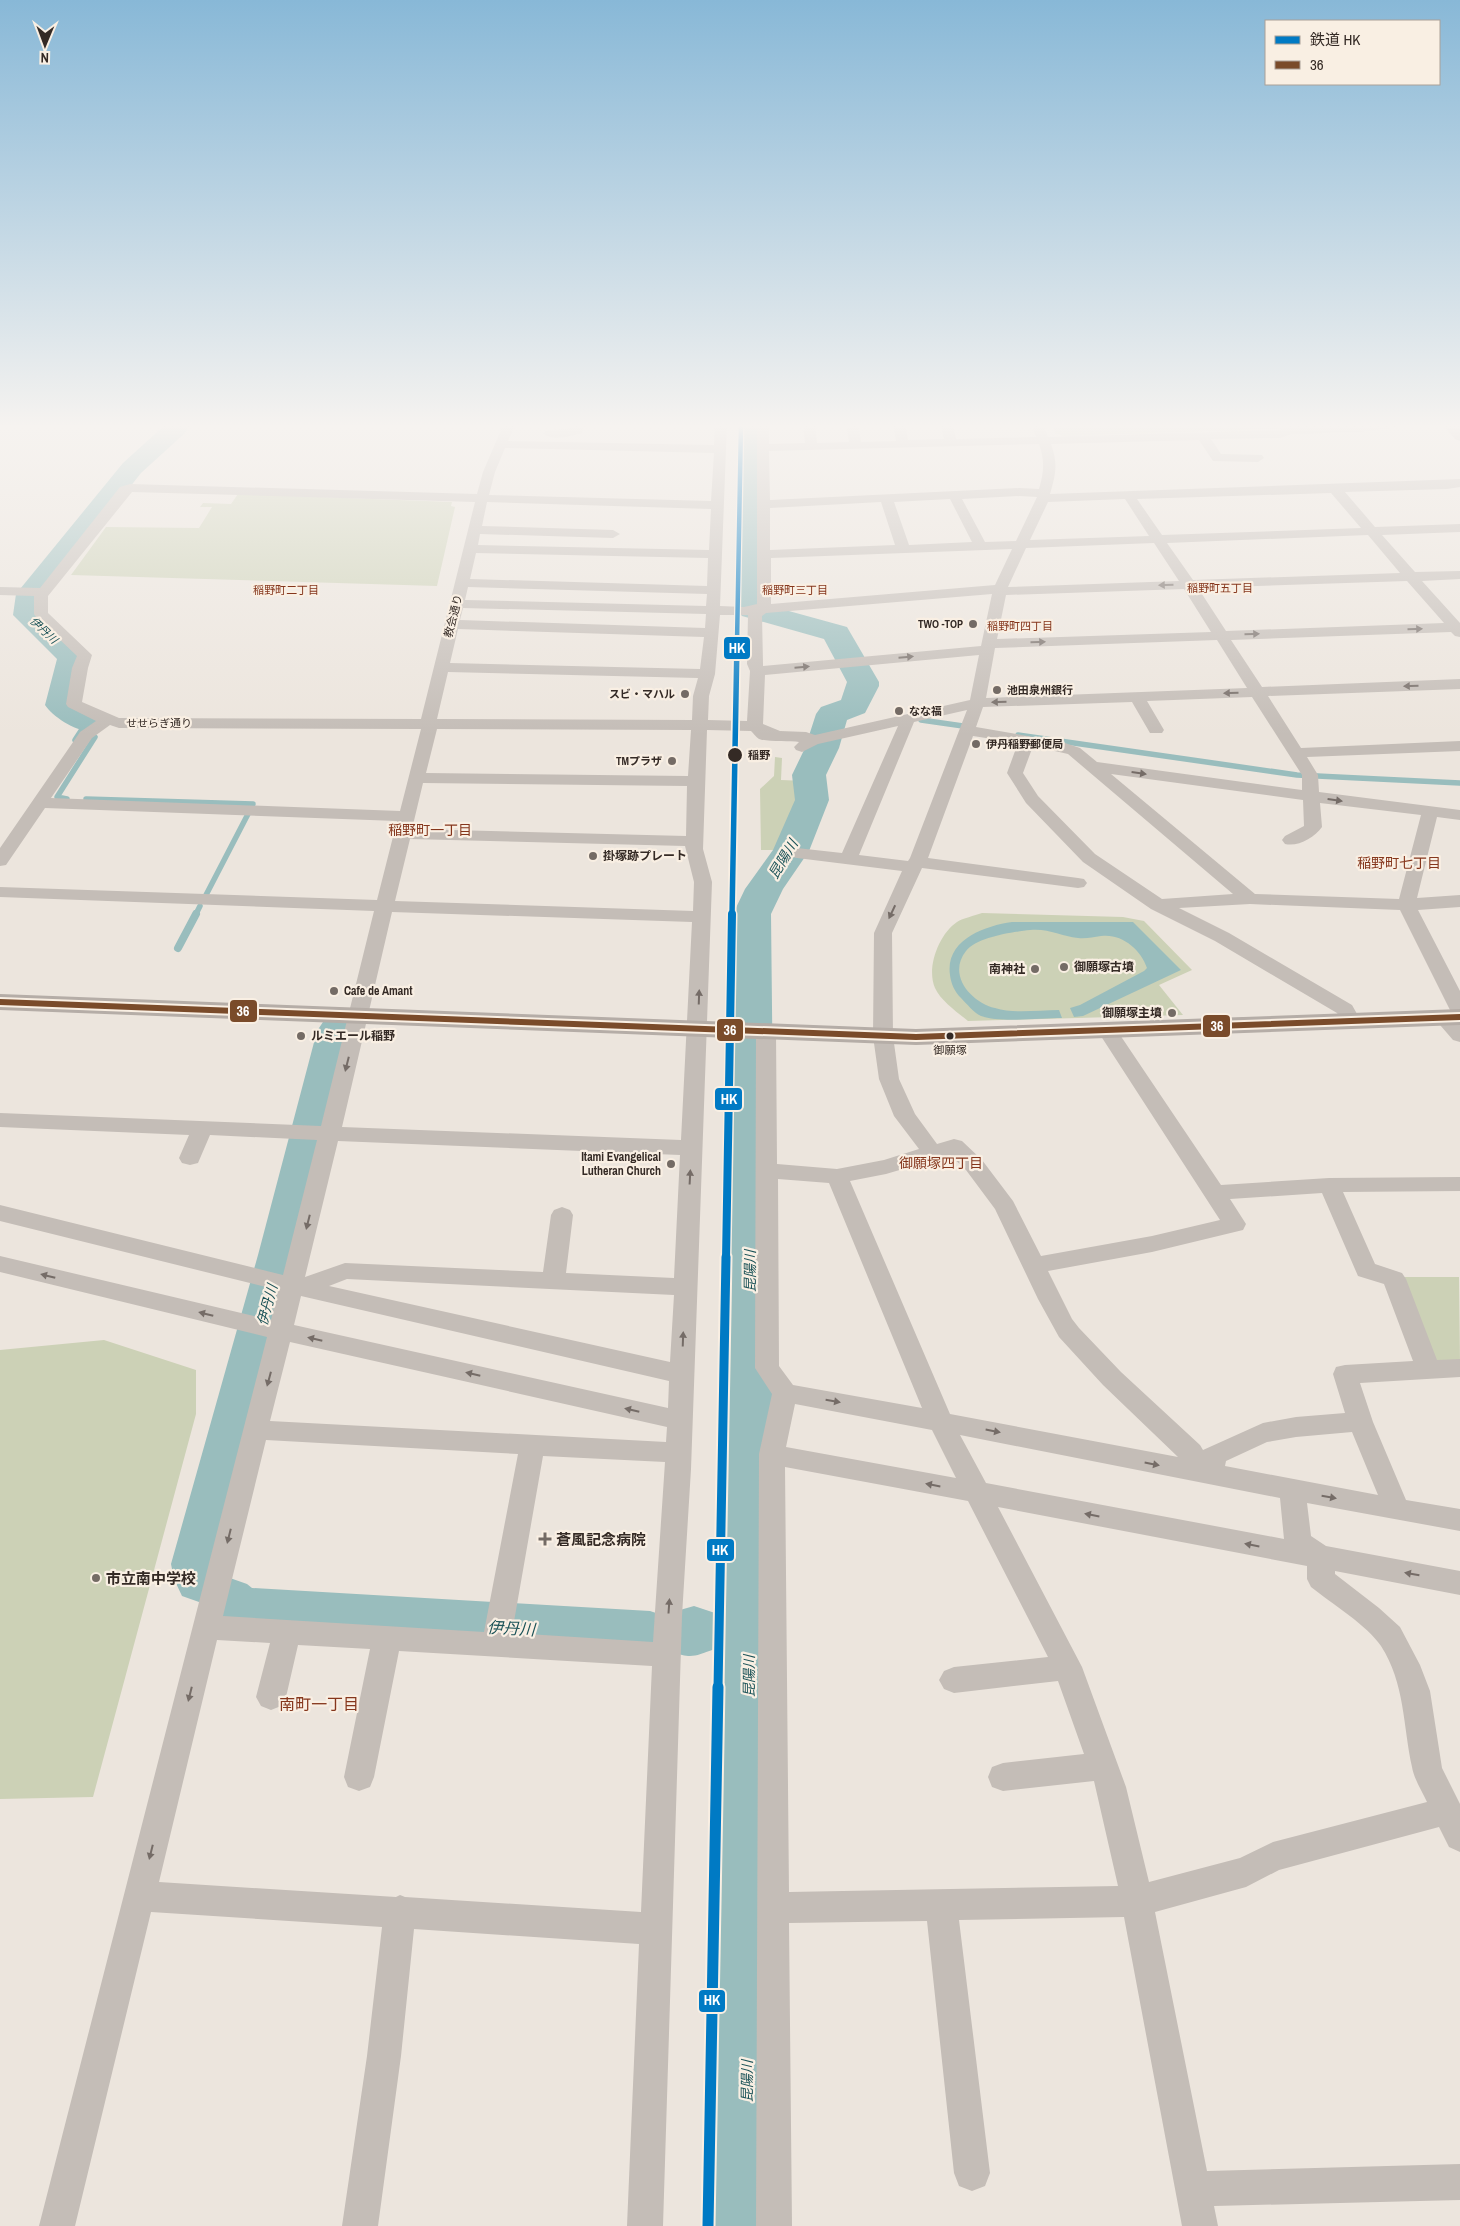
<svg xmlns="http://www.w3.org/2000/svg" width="1460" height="2226" viewBox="0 0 1460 2226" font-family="'Archivo Narrow','Noto Sans JP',sans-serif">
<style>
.green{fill:#ccd1b6}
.water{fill:#99bdbd}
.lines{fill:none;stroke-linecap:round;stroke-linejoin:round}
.stream-far1{stroke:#99bdbd;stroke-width:5.5}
.stream{stroke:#99bdbd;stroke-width:8}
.river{fill:#99bdbd;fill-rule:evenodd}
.street{fill:#c4bdb7;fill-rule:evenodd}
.secondary{fill:#b5ada7;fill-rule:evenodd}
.bus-1-casing{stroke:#f9efe3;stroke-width:10}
.bus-1{stroke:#7a4b2a;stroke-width:6}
.rail-1-far4-casing{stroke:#f9efe3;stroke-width:7}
.rail-1-far3-casing{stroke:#f9efe3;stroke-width:9}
.rail-1-far2-casing{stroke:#f9efe3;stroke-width:11}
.rail-1-far1-casing{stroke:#f9efe3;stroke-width:13}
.rail-1-casing{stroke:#f9efe3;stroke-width:15}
.rail-1-far4{stroke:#007ac4;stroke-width:4.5}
.rail-1-far3{stroke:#007ac4;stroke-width:5.5}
.rail-1-far2{stroke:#007ac4;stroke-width:8}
.rail-1-far1{stroke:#007ac4;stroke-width:9}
.rail-1{stroke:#007ac4;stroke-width:11}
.oneway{fill:#756c67}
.poi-dot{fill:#746b65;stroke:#f9efe3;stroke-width:2}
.stop-dot{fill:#342a25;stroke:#f9efe3;stroke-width:2}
.labels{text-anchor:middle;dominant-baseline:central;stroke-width:4.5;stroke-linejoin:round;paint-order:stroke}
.far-neighbourhood-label{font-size:11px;fill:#85361c;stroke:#f9efe3}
.far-street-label{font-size:11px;fill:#342a25;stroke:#f9efe3}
.far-poi-label{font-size:11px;font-weight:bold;fill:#342a25;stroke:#f9efe3;text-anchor:end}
.far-water-label{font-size:11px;font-style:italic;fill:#1a5257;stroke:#f9efe3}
.far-stop-label{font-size:11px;font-weight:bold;fill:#342a25;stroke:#f9efe3;text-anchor:start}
.bus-label{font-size:11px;fill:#342a25;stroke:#f9efe3}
.poi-label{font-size:12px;font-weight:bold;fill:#342a25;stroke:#f9efe3;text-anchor:start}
.neighbourhood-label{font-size:14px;fill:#85361c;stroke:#f9efe3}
.water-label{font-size:14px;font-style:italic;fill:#1a5257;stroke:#f9efe3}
.near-poi-label{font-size:15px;font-weight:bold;fill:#342a25;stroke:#f9efe3;text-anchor:start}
.near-water-label{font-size:16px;font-style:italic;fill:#1a5257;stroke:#f9efe3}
.near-neighbourhood-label{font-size:16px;fill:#85361c;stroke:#f9efe3}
.line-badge{stroke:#f9efe3;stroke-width:2}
.badge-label{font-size:14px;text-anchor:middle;font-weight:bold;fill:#fff}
</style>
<rect width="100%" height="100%" fill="#ece5dd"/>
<path class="green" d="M1052,423H1343L1272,429L1063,436L1055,433Z
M238,494L452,502L451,506L455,507L437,586L71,575L106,527L199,528L212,507H200L203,503L231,504Z
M775,757L782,758L781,780L805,781L808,799L803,810L793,809L776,850H761L760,789L774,776Z
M982,913L1123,917L1144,921L1192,970L1159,985L1183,1015L968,1021C957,1012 941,1001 935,988C926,968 939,934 957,922C963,918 974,916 982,913Z
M1398,1277H1459L1460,1364L1436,1365Z
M104,1340L196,1370V1414L93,1797L0,1799V1350Z"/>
<path class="water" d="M1012,922H1133L1181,970L1083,1016L1074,1017L1070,1008L1080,1005L1144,971L1147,968C1141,949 1121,933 1101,936C1093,937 1086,939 1078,938C1061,936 1048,928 1030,930C1013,932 977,937 966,951C947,975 971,1002 995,1008C1015,1014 1038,1010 1059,1010L1062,1018C1040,1018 1000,1023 981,1016C975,1014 966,1003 961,998C955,992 951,984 950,975C945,940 984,926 1012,922Z"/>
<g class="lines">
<path class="stream-far1" d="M921,720L963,726
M1018,735L1297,775L1460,783
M75,740L88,720
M67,799L57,797L95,737
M86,799L253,804L252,806
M206,895L248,814
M195,916L200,906"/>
<path class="stream" d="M178,948L196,914"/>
<path class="river" d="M164,423L191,424L185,433L141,473L45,595L43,613L88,657L78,701L101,714L105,721L101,728C97,729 92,731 89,731C75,731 52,716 45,705L57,659L13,615L16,594L123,463L165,425Z
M742,423H766L767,605L847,627L879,682V686L865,713L847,720L839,748L826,775L829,800L809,851L783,889L771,914L785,2226H709L719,1639L715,1649C695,1656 692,1659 672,1652L671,1654L650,1661L239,1637C216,1628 209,1624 199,1602L182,1596L174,1579L171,1564L258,1255L317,1031L323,1022L338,1018L353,1022L359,1031L306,1255L227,1564L230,1578L247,1584L252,1588L650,1611L665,1616L666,1614L694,1606L715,1613L720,1624L733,914L745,889L773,850L795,800L792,775L805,748L816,714L821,707L841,700L847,682L824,639L742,616L737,610Z"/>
<path class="street" d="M504,423H516L508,441L714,445L715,423H727L720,606L744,607L757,604V423H769V444L805,443L803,423H815L817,443L849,442L846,423H858L861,442L896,441L893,423H905L908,440L944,439L940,423H952L956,439L1036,437L1031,423H1043L1048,437L1279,430L1291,426L1406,423L1400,427L1358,432L1292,434L1280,438L1211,439L1221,454L1262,455L1264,458L1258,462L1213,461L1199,440L1051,444C1058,464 1056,473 1050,494L1460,479V487L1447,489L1345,492L1375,527L1460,524V532L1382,535L1415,572L1460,571V579L1422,581L1460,623V637L1455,636L1451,632L1231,640L1262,687L1460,679V689L1268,696L1301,748L1460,741V751L1307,757L1318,775L1319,792L1460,810V820L1437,817L1417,898L1460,895V907L1418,910L1460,991V1016L1453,1014L1450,1010L1400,910L1250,904L1179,908L1229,933L1352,1005L1361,1021L1358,1025L1351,1027L1344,1025L1337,1013L1215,941L1151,909L1083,862L1026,803L1007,773L1018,743L973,736L928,858L1078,878L1084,879L1087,883L1084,887L1078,888L922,868L892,933L893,1036L899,1079L915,1114L937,1144L954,1139L962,1141L982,1160L1013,1201L1041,1256L1152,1236L1220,1220L1097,1030L1100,1026L1107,1024L1114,1026L1221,1185L1329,1178L1460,1177V1191L1343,1192L1375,1264L1402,1273L1406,1279L1437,1360L1460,1359V1377L1360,1383L1373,1422L1406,1500L1460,1509V1531L1307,1503L1311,1536L1326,1546L1460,1571V1595L1335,1571V1574L1379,1608L1400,1627L1420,1665L1430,1691L1442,1768L1460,1804V1852L1449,1847L1439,1827L1279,1870L1246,1887L1155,1912L1207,2171L1460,2164V2200L1214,2206L1218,2226H1182L1124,1917L959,1920L990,2173L985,2186L972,2191L959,2186L954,2173L927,1921L789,1923L792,2226H756L759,1454L772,1394L755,1368L756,1033L759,1029L766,1027L773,1029L776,1033L777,1164L837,1169L884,1160L919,1149L894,1116L879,1079L873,1036L874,933L902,871L797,858L791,857L788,853L791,849L797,848L842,853L898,726L818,744L802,752L796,750L794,747L799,742C791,741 766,742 759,739C756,737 753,733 751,731L707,730L703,849L712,882L691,1469L682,1616L663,2226H627L639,1944L414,1929L401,2056L378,2226H342L367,2056L382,1927L151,1912L75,2226H39L267,1337L0,1272V1256L271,1320L278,1290L0,1221V1205L283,1275L317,1140L210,1135L198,1163L190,1165L182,1163L179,1158L189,1135L0,1127V1113L321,1126L374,911L0,897V887L377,900L397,821L45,808L6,865L0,866V848L80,732L96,721L68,707L66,704L72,668L77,656L36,617L34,614V596L0,595V587L40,588L120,487L130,484L477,494L483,472ZM1039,444C1045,461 1044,472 1039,489L1020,488L770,500L769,451ZM505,448L714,453L711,501L489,495L495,472ZM132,492L475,502L421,719L119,718L82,702L88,668L92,655L48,613V596ZM1331,493L1361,528L1162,535L1137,499ZM1020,496L1037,497L1016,541L985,542L962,499ZM950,499L972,542L909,545L894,502ZM1125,499L1149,536L1030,540L1048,502ZM487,502L711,509L709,550L478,545L480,534L613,538L620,534L613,530L482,526ZM881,502L895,545L770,550V508ZM1368,535L1400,573L1193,580L1167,543ZM1154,543L1179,581L1008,587L1026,548ZM1012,549L995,585L771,604V558ZM476,553L708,558L707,586L470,579ZM1407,581L1444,623L1226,631L1198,588ZM468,587L707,594L706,606L465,600ZM1184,589L1211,632L997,639L1006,595ZM992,594L981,646L763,666V664L762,616L766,613ZM463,608L706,614L705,628L460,620ZM720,615H748L747,664L750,671L747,721L708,720L709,696L715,674ZM458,629L704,637L700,669L450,663ZM1217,640L1247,688L986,698L995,648ZM979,655L970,700L815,735L806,732L780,731L763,724L765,675ZM448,672L698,678L693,696L692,720L437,719ZM1252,697L1302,775V790L1097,762L1080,748L1062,742L976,727L983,707L1132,702L1150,733H1162L1164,730L1147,701ZM967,710L910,858L908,861L859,855L914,722ZM110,725L119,728L421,729L400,811L51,798L92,738ZM437,729L691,730L688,776L426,773ZM1033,746L1068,754L1233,894L1162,899L1095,854L1038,796L1023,773ZM1111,774L1303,800L1304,826L1285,836L1282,840L1285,844C1298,847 1314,838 1322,827L1320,803L1421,815L1399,899L1255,894ZM423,783L687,786L686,836L412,829ZM410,839L685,846L694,882L693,911L395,901ZM392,912L692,922L681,1140L342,1127ZM338,1141L680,1155L674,1278L566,1273L573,1215L570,1210L562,1207L554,1210L551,1215L543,1272L345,1263L305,1277ZM950,1155L966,1170L995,1209L1038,1299L1059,1337L1103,1385L1178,1457L950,1414L850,1181L886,1174ZM778,1179L829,1183L922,1408L793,1385L779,1366ZM1322,1193L1358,1276L1384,1284L1413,1361L1345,1365L1336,1367L1333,1374L1345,1413L1296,1417L1263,1423L1203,1450L1200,1445L1121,1372L1079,1328L1072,1319L1048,1271L1152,1252L1243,1230L1246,1224L1230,1199ZM347,1279L674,1295L670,1362L329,1286ZM301,1296L669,1381L668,1408L294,1325ZM290,1342L667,1427L666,1442L270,1421ZM795,1404L932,1430L956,1478L786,1447ZM1352,1432L1378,1495L1225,1466L1226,1461L1267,1442L1296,1437ZM960,1435L1280,1498L1284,1539L986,1483ZM266,1440L518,1454L484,1632L223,1616ZM543,1456L665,1462L653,1642L512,1633ZM785,1467L968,1501L1048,1657L954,1667L944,1671L939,1680L944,1689L954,1693L1058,1681L1084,1754L1003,1763L992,1767L988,1777L992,1787L1003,1791L1094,1781L1118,1886L789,1892ZM998,1507L1307,1566V1579L1311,1587C1331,1603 1368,1626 1381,1646C1405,1683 1403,1726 1412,1767C1414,1779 1422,1791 1427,1802L1273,1842L1240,1858L1149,1882L1126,1787L1082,1667ZM217,1640L270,1643L256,1697L261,1706L271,1710L281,1706L286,1697L298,1645L370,1649L344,1777L348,1787L359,1791L370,1787L374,1777L399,1651L652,1666L641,1912L405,1897L400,1895L396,1897L159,1882Z
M574,423H586L582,433C571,436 552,442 543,433C550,427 563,431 573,428Z
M1444,1012L1451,1014L1460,1024V1042L1453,1040L1434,1018L1437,1014Z"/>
<path class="secondary" d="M1441,423H1457L1460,426V441L1455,439Z
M0,994L916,1029L1460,1009V1025L916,1045L0,1010Z"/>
<g class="bus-1-casing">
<path id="bus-1" d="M0,1002L916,1037L1460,1017"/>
</g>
<use href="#bus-1" class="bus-1"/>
<g class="rail-1-far4-casing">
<path id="rail-1-far4" d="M737,642L741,423"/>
</g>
<g class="rail-1-far3-casing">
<path id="rail-1-far3" d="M732,916L737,641"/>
</g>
<g class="rail-1-far2-casing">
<path id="rail-1-far2" d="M726,1259L732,914"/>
</g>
<g class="rail-1-far1-casing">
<path id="rail-1-far1" d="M718,1688L726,1257"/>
</g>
<g class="rail-1-casing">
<path id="rail-1" d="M708,2226L718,1687"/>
</g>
<use href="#rail-1-far4" class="rail-1-far4"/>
<use href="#rail-1-far3" class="rail-1-far3"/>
<use href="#rail-1-far2" class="rail-1-far2"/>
<use href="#rail-1-far1" class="rail-1-far1"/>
<use href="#rail-1" class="rail-1"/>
</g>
<defs><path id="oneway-solid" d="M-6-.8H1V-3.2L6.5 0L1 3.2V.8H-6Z" transform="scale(1.25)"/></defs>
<g class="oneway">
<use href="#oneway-solid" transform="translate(1166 585) rotate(178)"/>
<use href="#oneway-solid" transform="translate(1415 629) rotate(-2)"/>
<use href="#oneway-solid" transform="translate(1252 634) rotate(-2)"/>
<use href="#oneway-solid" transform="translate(1038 642) rotate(-2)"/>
<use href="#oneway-solid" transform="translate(906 657) rotate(-5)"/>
<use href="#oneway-solid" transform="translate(802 667) rotate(-5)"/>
<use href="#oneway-solid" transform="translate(1411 686) rotate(178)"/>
<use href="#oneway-solid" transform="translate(1231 693) rotate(178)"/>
<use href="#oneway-solid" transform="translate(999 702) rotate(178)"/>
<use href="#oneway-solid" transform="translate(1139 773) rotate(8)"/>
<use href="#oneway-solid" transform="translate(1335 800) rotate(8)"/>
<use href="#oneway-solid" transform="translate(892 912) rotate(115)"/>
<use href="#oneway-solid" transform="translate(699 997) rotate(-88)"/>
<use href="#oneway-solid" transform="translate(347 1064) rotate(104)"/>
<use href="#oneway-solid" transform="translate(690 1177) rotate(-87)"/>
<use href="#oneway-solid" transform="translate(308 1222) rotate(104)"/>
<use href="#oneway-solid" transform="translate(48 1276) rotate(-166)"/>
<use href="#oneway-solid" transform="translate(206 1314) rotate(-166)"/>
<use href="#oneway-solid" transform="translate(315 1339) rotate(-167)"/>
<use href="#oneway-solid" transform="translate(683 1339) rotate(-88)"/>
<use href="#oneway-solid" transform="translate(473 1374) rotate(-167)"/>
<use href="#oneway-solid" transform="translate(269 1379) rotate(105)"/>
<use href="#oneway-solid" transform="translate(833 1401) rotate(10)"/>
<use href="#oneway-solid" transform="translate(632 1410) rotate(-167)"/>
<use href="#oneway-solid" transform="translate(993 1431) rotate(11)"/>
<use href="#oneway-solid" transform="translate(1152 1464) rotate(11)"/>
<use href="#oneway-solid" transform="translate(933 1485) rotate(-169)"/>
<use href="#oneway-solid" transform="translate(1329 1497) rotate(10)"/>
<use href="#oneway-solid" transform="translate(1092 1515) rotate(-169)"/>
<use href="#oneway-solid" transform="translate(229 1536) rotate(104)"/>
<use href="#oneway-solid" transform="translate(1252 1545) rotate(-169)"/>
<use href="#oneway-solid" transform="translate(1412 1574) rotate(-170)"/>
<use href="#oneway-solid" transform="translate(669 1606) rotate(-86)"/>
<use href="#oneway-solid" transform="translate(190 1694) rotate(104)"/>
<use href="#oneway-solid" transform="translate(151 1852) rotate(104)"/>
</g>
<linearGradient id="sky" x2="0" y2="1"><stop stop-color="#88b8d7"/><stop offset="0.58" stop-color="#f6f3f0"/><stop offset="1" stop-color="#f6f3f0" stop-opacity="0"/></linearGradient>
<rect width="1460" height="735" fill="url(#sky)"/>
<g class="poi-dot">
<circle cx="973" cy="624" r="5"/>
<circle cx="997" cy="690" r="5"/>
<circle cx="685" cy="694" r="5"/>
<circle cx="899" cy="711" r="5"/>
<circle cx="976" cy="744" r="5"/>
<circle cx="672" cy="761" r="5"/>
<circle cx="593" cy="856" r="5"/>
<circle cx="1064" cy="967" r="5"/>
<circle cx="1035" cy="969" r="5"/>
<circle cx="334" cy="991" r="5"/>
<circle cx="1172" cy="1013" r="5"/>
<circle cx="301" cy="1036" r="5"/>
<circle cx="671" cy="1164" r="5"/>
<path d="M542.5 1531.5h5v5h5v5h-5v5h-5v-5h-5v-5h5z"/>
<circle cx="96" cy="1578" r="5"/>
</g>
<g class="stop-dot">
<circle cx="735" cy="755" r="8"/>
<circle cx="950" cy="1036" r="4.5"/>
</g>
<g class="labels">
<g class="far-neighbourhood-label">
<text x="1220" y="588">稲野町五丁目</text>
<text x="286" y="590">稲野町二丁目</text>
<text x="795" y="590">稲野町三丁目</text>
<text x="1020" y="626">稲野町四丁目</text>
</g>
<g class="far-street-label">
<text transform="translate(453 616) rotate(-76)">教会通り</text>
<text x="159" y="723">せせらぎ通り</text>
</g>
<g class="far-poi-label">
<text x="963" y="624">TWO -TOP</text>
<text x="1007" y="690" text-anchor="start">池田泉州銀行</text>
<text x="675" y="694">スビ・マハル</text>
<text x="909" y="711" text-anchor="start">なな福</text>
<text x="986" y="744" text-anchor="start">伊丹稲野郵便局</text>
<text x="662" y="761">TMプラザ</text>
</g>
<g class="far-water-label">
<text transform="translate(44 630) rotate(43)">伊丹川</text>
</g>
<g class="far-stop-label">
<text x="748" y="755">稲野</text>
</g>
<g class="bus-label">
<text x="950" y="1050">御願塚</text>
</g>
<g class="poi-label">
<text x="603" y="856">掛塚跡プレート</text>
<text x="1074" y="967">御願塚古墳</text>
<text x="1025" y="969" text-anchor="end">南神社</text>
<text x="344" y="991">Cafe de Amant</text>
<text x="1162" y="1013" text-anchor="end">御願塚主墳</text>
<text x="311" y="1036">ルミエール稲野</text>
<text x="661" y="1157" text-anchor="end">Itami Evangelical<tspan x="661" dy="14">Lutheran Church</tspan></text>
</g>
<g class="neighbourhood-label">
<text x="430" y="830">稲野町一丁目</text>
<text x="1399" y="863">稲野町七丁目</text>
<text x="941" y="1163">御願塚四丁目</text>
</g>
<g class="water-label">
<text transform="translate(783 859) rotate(-59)">昆陽川</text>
<text transform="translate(750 1271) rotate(-90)">昆陽川</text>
<text transform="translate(267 1305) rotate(-75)">伊丹川</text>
<text transform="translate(749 1676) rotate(-90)">昆陽川</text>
<text transform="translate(747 2081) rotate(-90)">昆陽川</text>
</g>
<g class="near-poi-label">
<text x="556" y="1539">蒼風記念病院</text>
<text x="106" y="1578">市立南中学校</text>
</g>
<g class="near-water-label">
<text transform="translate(511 1628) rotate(3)">伊丹川</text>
</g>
<g class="near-neighbourhood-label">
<text x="319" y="1704">南町一丁目</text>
</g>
</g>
<g class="line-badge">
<rect x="723" y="636" width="28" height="24" rx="5" fill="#007ac4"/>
<rect x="229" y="999" width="29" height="24" rx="5" fill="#7a4b2a"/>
<rect x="1202" y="1014" width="29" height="24" rx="5" fill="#7a4b2a"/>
<rect x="716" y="1018" width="28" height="24" rx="5" fill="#7a4b2a"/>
<rect x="714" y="1087" width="29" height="24" rx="5" fill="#007ac4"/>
<rect x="706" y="1538" width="29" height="24" rx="5" fill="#007ac4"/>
<rect x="698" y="1989" width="28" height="24" rx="5" fill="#007ac4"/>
</g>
<g class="badge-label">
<text x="737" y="653">HK</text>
<text x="243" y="1016">36</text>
<text x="1217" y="1031">36</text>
<text x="730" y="1035">36</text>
<text x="729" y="1104">HK</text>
<text x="720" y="1555">HK</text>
<text x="712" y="2005">HK</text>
</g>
<rect x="1265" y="20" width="175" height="65" fill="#f9efe3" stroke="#aaa097"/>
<rect x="1275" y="36" width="25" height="8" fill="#007ac4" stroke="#aaa097"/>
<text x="1310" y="45" font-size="15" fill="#342a25">鉄道 HK</text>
<rect x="1275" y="61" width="25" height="8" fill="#7a4b2a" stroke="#aaa097"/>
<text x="1310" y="70" font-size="15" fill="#342a25">36</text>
<g transform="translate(45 45) rotate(181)" stroke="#f9efe3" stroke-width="4" paint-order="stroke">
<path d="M0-4L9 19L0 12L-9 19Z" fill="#342a25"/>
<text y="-8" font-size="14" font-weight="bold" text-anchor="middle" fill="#342a25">N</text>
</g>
</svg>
